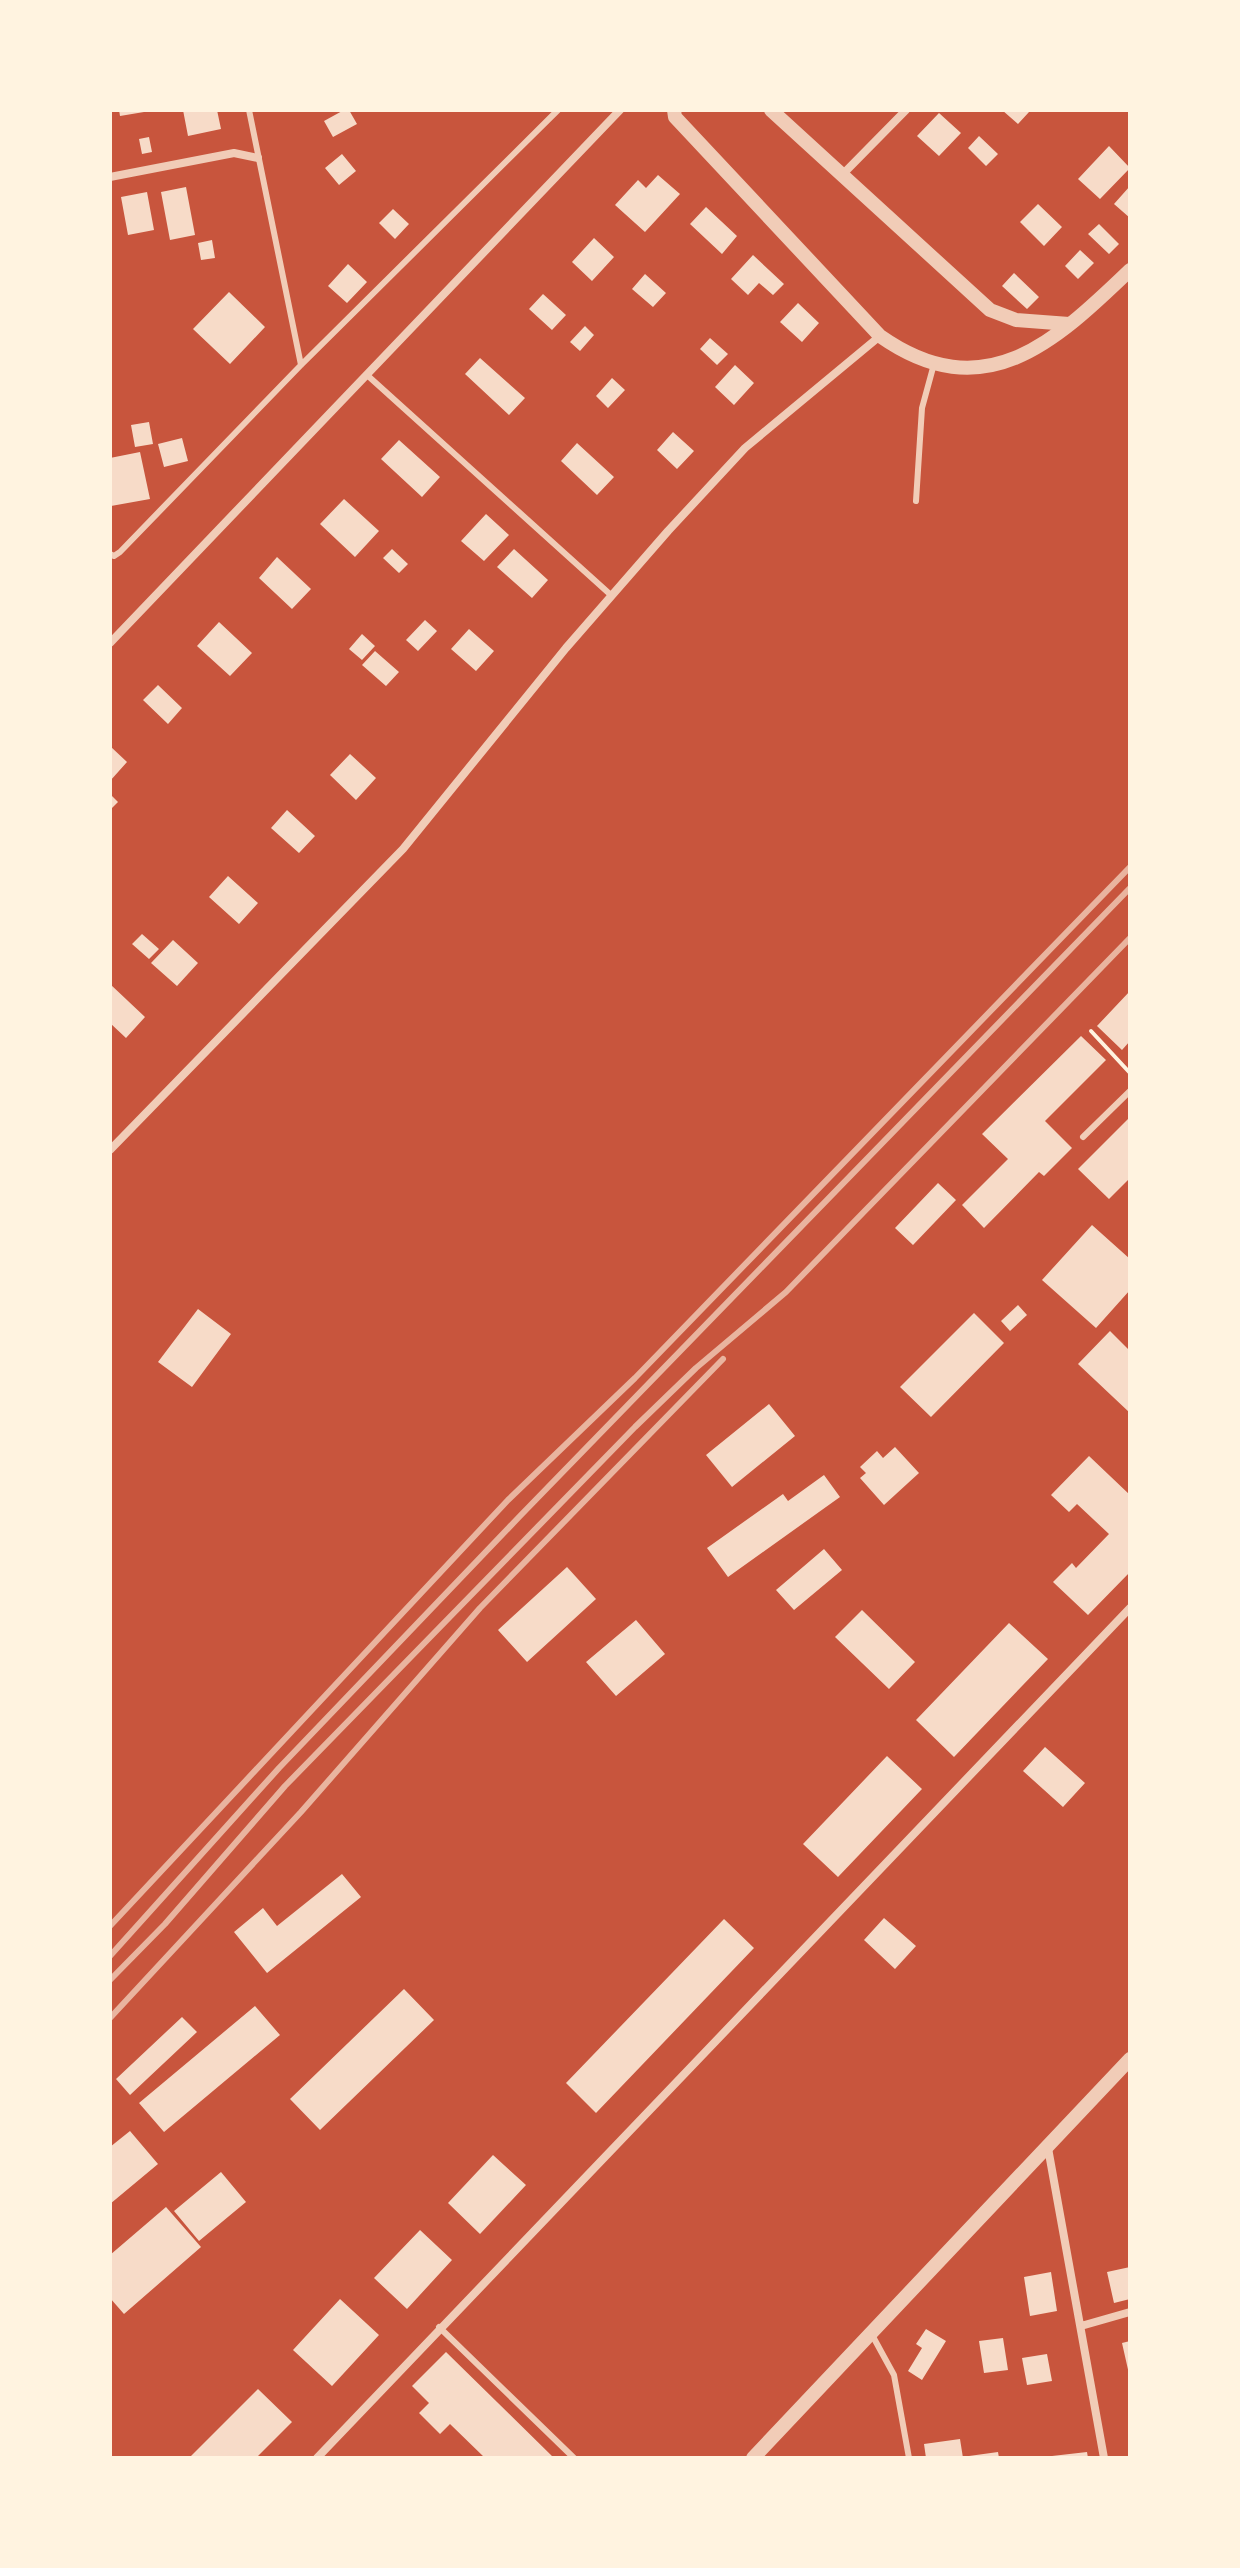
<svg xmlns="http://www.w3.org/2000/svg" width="1240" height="2568" viewBox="0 0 1240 2568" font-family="Raleway,sans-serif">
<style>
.building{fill:#f7dbc8}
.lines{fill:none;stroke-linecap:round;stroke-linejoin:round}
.path{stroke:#fff3e0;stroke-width:4}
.service{stroke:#f1ccb7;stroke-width:6}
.minor{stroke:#f1ccb7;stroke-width:8}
.tertiary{stroke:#f1ccb7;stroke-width:14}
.rail{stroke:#e9b49f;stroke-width:6}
</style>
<rect width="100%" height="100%" fill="#c8553d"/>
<path class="building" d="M119,110H144V112L120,116Z
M183,110H217L221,129L188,136Z
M344,110H349L357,124L333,137L324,121Z
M1002,110H1027L1029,112L1018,124Z
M939,113L961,133L939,156L917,136Z
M979,136L998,154L986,166L968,148Z
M149,137L152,152L142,154L139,139Z
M1109,146L1130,168L1100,199L1078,179Z
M342,154L356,171L339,185L325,168Z
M658,175L680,194L645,232L615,205L638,180L646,188Z
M1130,186V218L1114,204Z
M186,187L195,235L170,240L161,192Z
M147,192L154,230L128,235L121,197Z
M1038,204L1062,227L1044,246L1020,222Z
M706,207L737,236L722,254L690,224Z
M393,209L409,224L395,239L379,223Z
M1099,224L1119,244L1109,254L1088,234Z
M594,238L614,257L592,281L572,262Z
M212,240L215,258L201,260L198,243Z
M1080,250L1094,263L1078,279L1065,266Z
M753,255L784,284L773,295L759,283L748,295L731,279Z
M348,264L367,282L347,303L328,286Z
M1014,273L1039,297L1027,309L1002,286Z
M645,274L666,293L653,307L632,289Z
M229,292L265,327L230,364L193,329Z
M543,294L566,315L552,330L529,309Z
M798,303L819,323L802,342L780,322Z
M585,326L594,335L580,351L570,342Z
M710,338L728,354L717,365L700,349Z
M480,358L525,398L509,415L465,374Z
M735,365L754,383L734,405L715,387Z
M612,378L625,390L608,408L596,396Z
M149,422L153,444L135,447L131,425Z
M673,432L694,451L677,469L657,450Z
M182,438L188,461L164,467L158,444Z
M399,440L440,477L422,497L381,459Z
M577,443L614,477L597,495L561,461Z
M140,452L150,499L111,506L110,458Z
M344,499L379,531L355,557L320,524Z
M486,514L509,535L484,561L461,541Z
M392,549L408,564L399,573L383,558Z
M514,549L548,580L532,598L497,567Z
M277,557L311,589L292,609L259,578Z
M425,620L437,631L418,651L406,640Z
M219,622L252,653L230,676L197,646Z
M469,629L494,651L476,671L451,649Z
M362,634L375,646L362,660L349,649Z
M375,651L399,672L386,686L362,665Z
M158,685L182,708L168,724L143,700Z
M110,746L127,762L110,781Z
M350,754L376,778L356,800L330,775Z
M110,794L118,802L110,810Z
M287,810L315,836L299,853L271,828Z
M228,876L258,903L239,924L209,897Z
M142,934L159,949L149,959L132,944Z
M173,940L198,963L177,986L151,963Z
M110,984L145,1017L126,1038L110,1023Z
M1130,991V1041L1122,1050L1097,1026Z
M1081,1036L1106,1060L1045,1121L1072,1148L1044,1176L1039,1172L984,1228L962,1205L1008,1159L982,1134Z
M1130,1117V1178L1109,1199L1078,1169Z
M938,1183L956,1200L913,1245L895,1228Z
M1092,1225L1130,1259V1290L1096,1328L1042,1280Z
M1018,1305L1027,1315L1010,1331L1001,1321Z
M198,1309L231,1334L192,1387L158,1362Z
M974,1313L1004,1343L931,1417L900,1387Z
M1110,1331L1130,1351V1413L1078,1364Z
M769,1404L795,1436L732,1487L706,1455Z
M895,1447L919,1473L884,1505L860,1478L866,1473L860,1467L877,1451L883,1458Z
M1089,1456L1130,1495V1572L1088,1615L1053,1582L1072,1563L1076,1568L1109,1534L1077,1504L1069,1512L1051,1495Z
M824,1475L840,1497L728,1577L707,1548L783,1494L788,1501Z
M824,1549L842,1570L794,1610L776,1590Z
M567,1567L596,1599L527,1662L498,1630Z
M862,1610L915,1662L889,1689L835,1637Z
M636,1620L665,1654L616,1696L586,1662Z
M1009,1623L1048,1659L954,1757L916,1720Z
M1045,1747L1085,1783L1063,1807L1023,1771Z
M887,1756L922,1789L838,1877L803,1844Z
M342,1874L361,1897L267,1973L234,1932L263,1908L277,1926Z
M884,1918L916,1946L895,1969L864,1940Z
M724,1919L754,1948L596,2113L566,2083Z
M404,1989L434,2020L320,2130L290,2099Z
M255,2006L280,2035L164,2132L139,2103Z
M182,2017L197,2032L130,2095L116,2079Z
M130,2131L158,2164L110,2204V2147Z
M493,2155L526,2185L480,2234L448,2203Z
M221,2172L246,2202L199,2241L174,2211Z
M166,2207L201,2247L124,2314L110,2298V2255Z
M420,2230L452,2260L407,2309L374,2278Z
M1130,2267V2299L1114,2303L1107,2272Z
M1051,2272L1057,2311L1030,2316L1024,2277Z
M340,2299L379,2335L332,2386L293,2350Z
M926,2329L946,2341L922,2380L908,2371L922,2348L916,2344Z
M1003,2338L1008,2370L984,2373L979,2341Z
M1130,2341V2374H1129L1122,2343Z
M446,2352L554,2458H485L450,2424L440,2434L419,2413L429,2403L412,2386Z
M1047,2354L1052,2381L1027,2385L1022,2358Z
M258,2389L292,2422L256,2458H189Z
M960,2439L963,2458H926L924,2444Z
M998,2452L999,2458H969V2456Z
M1087,2452L1088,2458H1052V2456Z"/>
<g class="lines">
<path class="path" d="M1091,1031L1130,1073"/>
<path class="service" d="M249,110L301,365
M367,375L612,596
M916,501L922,408L934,364
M110,554L114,556L120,552L301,365L558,110
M1083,1137L1130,1091
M439,2327L574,2458
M871,2333L894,2375L909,2458"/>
<path class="minor" d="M842,175L906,110
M110,177L234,153L258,158
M110,643L620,110
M110,1150L403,849L566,648L668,531L745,448L880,336
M1048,2148L1104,2458
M1081,2326L1130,2312
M317,2458L1130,1608"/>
<path class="tertiary" d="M674,110L675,117L880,336C984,409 1054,343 1130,270
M771,110L990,310L1016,320L1069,324
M753,2458L1130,2059"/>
<path class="rail" d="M110,1926L508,1500L635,1378L1130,867
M110,1956L279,1768L520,1516L1130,888
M110,1980L165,1924L285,1786L635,1427L696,1368L786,1292L1130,938
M110,2018L301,1812L480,1608L723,1359"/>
</g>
<rect width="1240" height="2568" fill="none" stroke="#fff3e0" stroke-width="224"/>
</svg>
